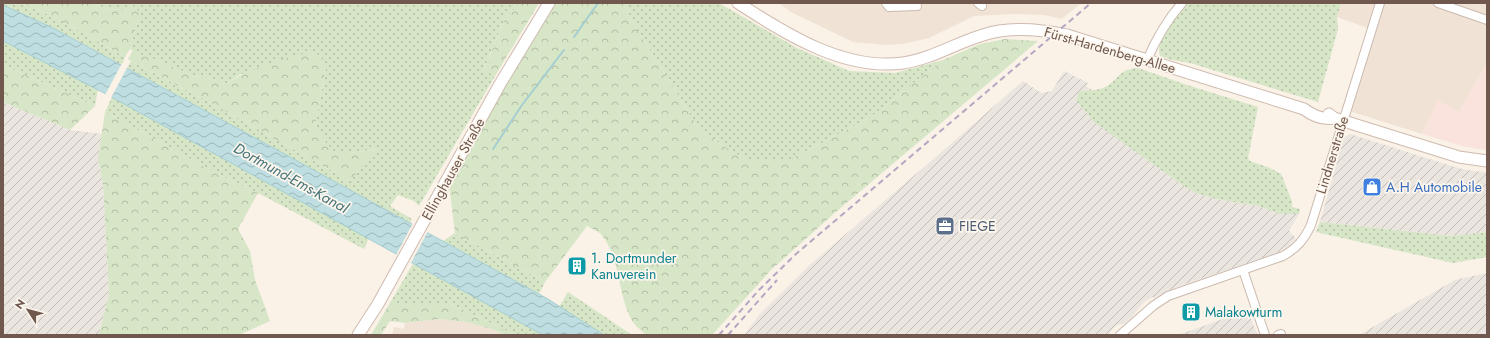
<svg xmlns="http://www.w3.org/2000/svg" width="1490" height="338" viewBox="0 0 1490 338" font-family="Jost,sans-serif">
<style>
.residential{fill:#f0e3d6}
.commercial{fill:#f9e3dc}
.industrial{fill:url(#industrial-furrows)}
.grass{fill:url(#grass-dots)}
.forest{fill:url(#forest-crowns)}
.water{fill:url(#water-waves);stroke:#a5ced2}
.pier{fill:#faf1e7}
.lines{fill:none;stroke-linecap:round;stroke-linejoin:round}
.stream{stroke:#a5ced2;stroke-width:2}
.street-casing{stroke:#cab9ae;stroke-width:10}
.secondary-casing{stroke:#cfbbaf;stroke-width:13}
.street{stroke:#fff;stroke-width:8}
.secondary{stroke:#fff;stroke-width:11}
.rail{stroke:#b4a7c2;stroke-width:2;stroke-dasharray:6 4;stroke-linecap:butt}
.labels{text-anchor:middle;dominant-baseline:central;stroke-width:3.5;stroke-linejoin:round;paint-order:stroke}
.street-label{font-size:14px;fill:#70584e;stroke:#fdf6ed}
.shop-label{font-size:14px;fill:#366cbe;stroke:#fdf6ed;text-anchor:start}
.service-label{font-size:14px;fill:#4e5e75;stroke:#fdf6ed;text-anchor:start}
.culture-label{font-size:14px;fill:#0d838f;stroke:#fdf6ed;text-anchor:start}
.water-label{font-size:15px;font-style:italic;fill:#47757b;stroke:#fdf6ed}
</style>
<defs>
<pattern id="industrial-furrows" width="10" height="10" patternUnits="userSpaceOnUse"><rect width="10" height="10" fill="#ebe5e0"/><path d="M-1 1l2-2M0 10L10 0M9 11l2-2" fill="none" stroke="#c3bcb8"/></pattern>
<pattern id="grass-dots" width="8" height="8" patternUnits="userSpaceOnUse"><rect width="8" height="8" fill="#d6e6c7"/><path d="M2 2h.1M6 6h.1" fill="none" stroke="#b2bda4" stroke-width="1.8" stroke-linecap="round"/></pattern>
<pattern id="forest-crowns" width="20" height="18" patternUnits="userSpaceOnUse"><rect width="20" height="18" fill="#d6e6c7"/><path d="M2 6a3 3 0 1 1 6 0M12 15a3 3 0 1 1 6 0" fill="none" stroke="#b2bda4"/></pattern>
<pattern id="water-waves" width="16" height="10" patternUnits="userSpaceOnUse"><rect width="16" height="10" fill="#bedee1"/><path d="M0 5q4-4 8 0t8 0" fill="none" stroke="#9fb7b9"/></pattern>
</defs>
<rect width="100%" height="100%" fill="#faf1e7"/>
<path class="residential" d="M779,3H1081L1062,19L1044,15L1014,14L974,16L929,38L903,44L885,45L853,42L791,12Z
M1341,3H1487V67L1485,66L1459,112L1438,101L1422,134L1343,109L1368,28L1337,17Z
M439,319L466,322L492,329L505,335H392L394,327L404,329L405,323Z"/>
<path class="commercial" d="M1485,66L1487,67V150L1466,147L1422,134L1438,100L1459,112Z"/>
<path class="industrial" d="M1064,71L1088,83L1086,86L1092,90L1080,91L1076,100L1094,121L1185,187L1196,193L1216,199L1259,206L1280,214H1299L1289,231L1295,237V240L1287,247L1277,253L1176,287L1154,298L1153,297L1144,302L1131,318L1123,324L1117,325L1109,333L1110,335H744L760,314L811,264L937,156L1023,81L1041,93L1052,91Z
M3,102L70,130L103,134L98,159L103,184L109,294L99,335H3Z
M1350,134L1458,168L1473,171L1487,172V232L1451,236L1320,222L1344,137Z
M1487,273V335H1359L1455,280Z
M1248,310L1257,335H1178Z"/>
<path class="grass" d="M3,3H23L60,20L125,57L122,65L53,28L3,5Z
M92,3H520V4L505,18L484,69L495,76L419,206L414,201L398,195L390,206L412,219L410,224L270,146L127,68L131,61L213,104L350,181L376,149L350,153L336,154L326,143L315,127L326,67L241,74L225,84L208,78L192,76L179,69L144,56L130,49L140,13L126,10L107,9Z
M624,3H719L797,48L849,71L895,73L943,60L871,117L789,160H746L700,131L661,67L634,25Z
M1187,3H1341L1337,17L1338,29L1318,102L1190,63L1172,60L1160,56C1154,41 1177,15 1187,3Z
M3,41L98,89L95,106L3,65Z
M1138,68L1187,85L1258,107L1248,158L1250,161L1270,168L1281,174L1292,201V207L1300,209L1299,214H1280L1259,206L1216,199L1196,193L1185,187L1094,122L1076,100L1080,91C1087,90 1096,91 1103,88C1118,82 1117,69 1138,68Z
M112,97L369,238L364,249L258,193L220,175L105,112Z
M1320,222L1451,236L1487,232V257L1453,263L1316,232Z
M455,233L545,282L539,294L443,241Z
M414,262L543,335H515L449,303H390Z
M568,292L632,335H604L559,307Z"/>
<path class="forest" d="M23,3H92L107,9L125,10L135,6L140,13L130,49L125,57L60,20Z
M520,3H539L495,76L484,70L505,18L520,4Z
M554,3H624L634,25L661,67L700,131L746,160H789L871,117L943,60L980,44L1005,39L1038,41L837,211L771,270L712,335H646C641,330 634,325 631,319C617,292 621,258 601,234C597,231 591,228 587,226L545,282L455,233L449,184L506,83Z
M133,50L144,56L179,69L192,76L208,78L225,84C246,71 284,56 309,53C313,52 317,54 321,56L326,67L315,127L326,143L336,153H350L377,149L350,181L213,104L131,61L128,59Z
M3,65L95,106L70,130L3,102Z
M105,112L220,175L258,193L238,229L250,251L255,280L270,321L239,335H99L109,294L103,184L98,159Z
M390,303H449L513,334V335H505L492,329L466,322L439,319L405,323L390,321L381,335H371Z"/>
<path class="water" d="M3,5L53,28L270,146L548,299L604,335H543L106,94L3,41Z"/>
<path class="pier" d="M122,63L128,66L111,98L105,95Z
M413,223L428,231L411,263L396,255Z"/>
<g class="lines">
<path class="stream" d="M574,37L598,3
M493,149L522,105L564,50"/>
<g class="street-casing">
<path id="street" d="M886,3L889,7L917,6
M978,3L982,6
M1438,3L1487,20
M1147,60C1156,39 1167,20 1182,3
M1243,270L1265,335
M1120,335L1153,306L1168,296L1283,256C1297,248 1304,240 1311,225L1380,3
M1278,335L1281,334"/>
</g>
<g class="secondary-casing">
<path id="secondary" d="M738,3C786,34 844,71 903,63C931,59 956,43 983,35C1010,26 1039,29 1067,35L1304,109C1313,116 1323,120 1334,118
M1329,114L1334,118L1459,157L1487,161
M358,335L378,304L500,84L549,3"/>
</g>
<use href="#street" class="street"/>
<use href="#secondary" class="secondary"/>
<path class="rail" d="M719,335L759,290L796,254L1091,3
M728,335L777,280"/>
</g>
<defs>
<g id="shop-square" transform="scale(1)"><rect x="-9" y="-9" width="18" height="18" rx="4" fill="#3f7fe0" stroke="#fdf6ed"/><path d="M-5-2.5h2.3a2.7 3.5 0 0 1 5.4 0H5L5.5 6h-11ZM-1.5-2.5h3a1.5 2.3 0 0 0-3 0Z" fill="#fff"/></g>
<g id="office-square" transform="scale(1)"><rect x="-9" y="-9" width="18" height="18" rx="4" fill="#5c6f8a" stroke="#fdf6ed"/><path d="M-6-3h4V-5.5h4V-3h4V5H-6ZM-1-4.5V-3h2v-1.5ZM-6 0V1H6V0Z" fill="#fff"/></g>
<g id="building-square" transform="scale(1)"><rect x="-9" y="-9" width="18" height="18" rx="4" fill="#0f9aa8" stroke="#fdf6ed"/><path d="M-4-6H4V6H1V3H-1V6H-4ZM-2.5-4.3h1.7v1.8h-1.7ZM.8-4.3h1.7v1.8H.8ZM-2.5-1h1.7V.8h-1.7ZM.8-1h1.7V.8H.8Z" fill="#fff"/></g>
</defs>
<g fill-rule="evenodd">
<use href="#shop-square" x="1372" y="187"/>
<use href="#office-square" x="945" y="226"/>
<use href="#building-square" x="577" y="266"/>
<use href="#building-square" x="1191" y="312"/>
</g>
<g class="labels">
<g class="street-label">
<text transform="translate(1110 50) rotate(16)">Fürst-Hardenberg-Allee</text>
<text transform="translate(1332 155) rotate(-73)">Lindnerstraße</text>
<text transform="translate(453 169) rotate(-61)">Ellinghauser Straße</text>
</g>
<g class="shop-label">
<text x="1386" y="187">A.H Automobile</text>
</g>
<g class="service-label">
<text x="959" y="226">FIEGE</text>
</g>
<g class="culture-label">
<text x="591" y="258">1. Dortmunder<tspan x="591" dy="16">Kanuverein</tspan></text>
<text x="1205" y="312">Malakowturm</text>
</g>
<g class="water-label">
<text transform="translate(291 178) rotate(29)">Dortmund-Ems-Kanal</text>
</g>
</g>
<rect width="1490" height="338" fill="none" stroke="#70584e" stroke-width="8"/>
<g transform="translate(28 310) rotate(306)" stroke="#fdf6ed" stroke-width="3" paint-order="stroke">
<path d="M0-3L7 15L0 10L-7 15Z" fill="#70584e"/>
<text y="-6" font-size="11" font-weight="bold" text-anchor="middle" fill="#70584e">N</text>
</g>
</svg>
